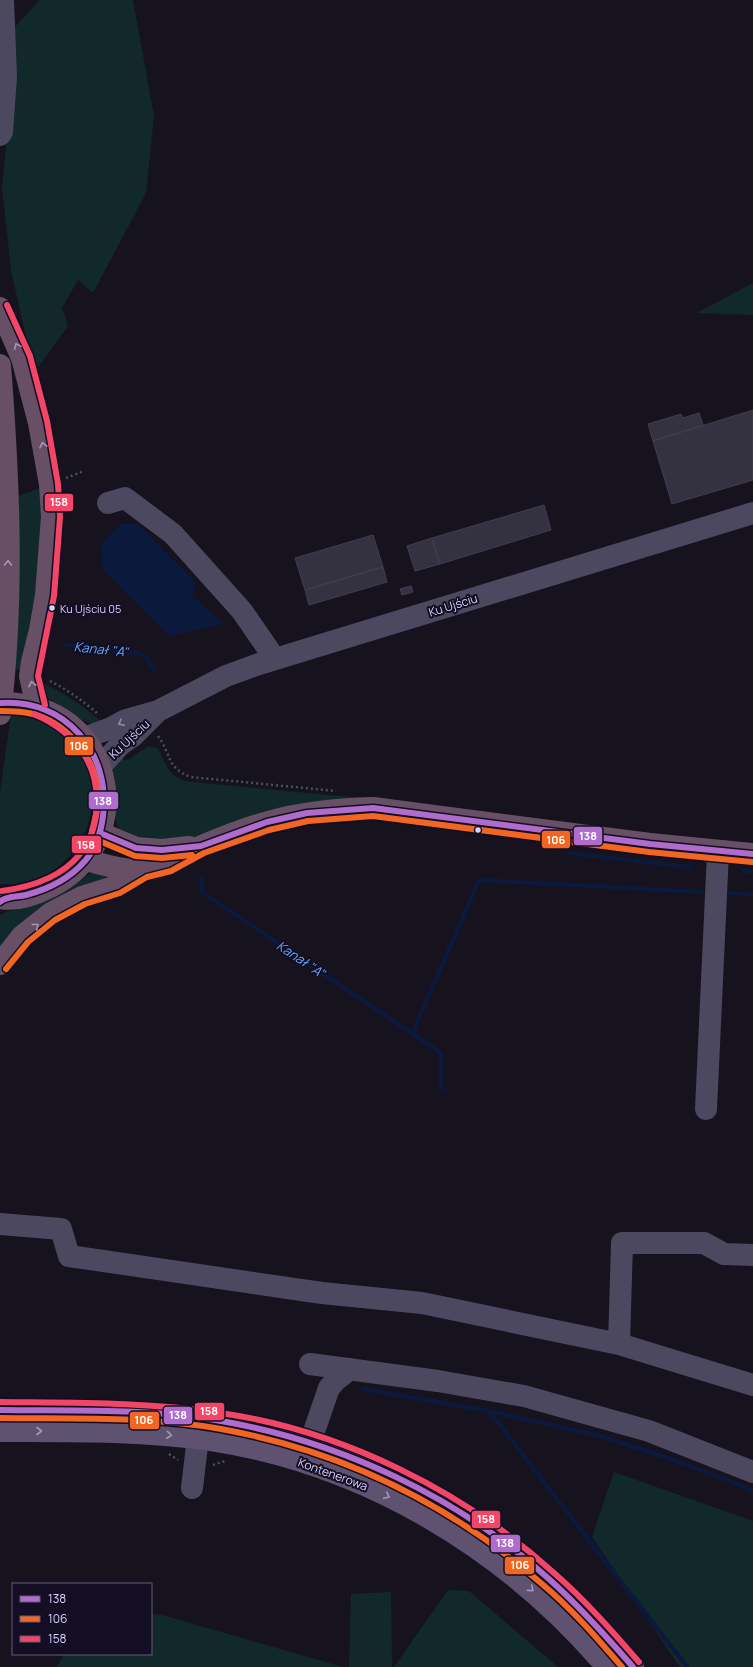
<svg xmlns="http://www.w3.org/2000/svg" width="753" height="1667" viewBox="0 0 753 1667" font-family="Manrope,sans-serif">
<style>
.green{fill:#12292b}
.water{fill:#0b193d}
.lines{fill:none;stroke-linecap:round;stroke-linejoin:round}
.stream{stroke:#0b193d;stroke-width:4.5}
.building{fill:#343140;stroke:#433d52}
.path{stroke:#46515f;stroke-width:2.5;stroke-dasharray:2 3;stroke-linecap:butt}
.minor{stroke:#4b485f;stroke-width:22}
.major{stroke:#5f5170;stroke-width:22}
.highway{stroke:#674f66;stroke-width:22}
.bus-1-casing{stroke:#130e23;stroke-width:9}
.bus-2-casing{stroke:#130e23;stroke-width:9}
.bus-3-casing{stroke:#130e23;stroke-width:9}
.bus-1{stroke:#b06ccc;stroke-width:6}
.bus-2{stroke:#f26522;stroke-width:6}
.bus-3{stroke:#f34667;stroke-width:6}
.oneway{stroke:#a696ba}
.oneway2{stroke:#928cae}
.oneway3{stroke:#a297be}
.bus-dot{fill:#d9d1fe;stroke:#130e23;stroke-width:1.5}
.labels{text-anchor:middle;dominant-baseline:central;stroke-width:4;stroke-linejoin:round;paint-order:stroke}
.bus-label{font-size:11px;fill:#d9d1fe;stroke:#130e23;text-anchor:start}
.street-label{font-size:12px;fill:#d9d1fe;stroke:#130e23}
.water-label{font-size:13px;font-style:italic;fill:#60a8fd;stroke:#130e23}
.line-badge{stroke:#130e23;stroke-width:1.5}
.badge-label{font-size:11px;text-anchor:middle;font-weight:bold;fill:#fff}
</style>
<rect width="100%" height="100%" fill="#16131e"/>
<path class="green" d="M40,0H133L154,116L146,193L93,293L78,280L62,308L68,326L34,373L11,270L2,187L9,120L13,29Z
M753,283V315L697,313Z
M42,487L44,535L24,668L15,670L19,602V496Z
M37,681C63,691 83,706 104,724L94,725L80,719L46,697Z
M11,714C24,717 38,719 49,726C128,771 91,888 0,884V793Z
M149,746L158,748L168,769L174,776L183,781L369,799L192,839L156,845L120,832L115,817L112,774L113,767L119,754L125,760L129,759Z
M97,871L123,872L0,951V915C17,905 39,904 57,896C71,889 81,876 97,871Z
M614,1472L753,1521V1667H680L592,1537Z
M448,1590L469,1591L558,1667H394Z
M391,1592L392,1667H349L351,1594Z
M151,1614L162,1615L343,1667H57L64,1654H151Z"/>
<path class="water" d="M120,524H138L196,583L192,596L224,624L169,636L102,568L101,545Z"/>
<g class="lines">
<path class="stream" d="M65,645L138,653L146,657L154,669
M569,853L690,867
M744,871L753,872
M202,878V892L441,1053V1087L443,1089
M725,893L753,894
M412,1034L479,880L702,892
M363,1389L489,1411L600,1436L670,1459L735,1483L753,1491
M489,1411L687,1667"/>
</g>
<path class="building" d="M753,410V480L672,504L653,441Z
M699,413L703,425L653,441L648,424L681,414L683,418Z
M544,505L551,530L440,564L432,538Z
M373,535L383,567L305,590L295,558Z
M432,538L440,564L415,571L407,546Z
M383,567L387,582L309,605L305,590Z
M411,586L413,592L402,595L400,589Z"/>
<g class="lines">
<path class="path" d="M66,478L84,471
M50,681C68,690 83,701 98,714
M158,736C172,755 166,768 191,777L336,791
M169,1454L178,1460
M213,1465L225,1461"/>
<path class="minor" d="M0,135L2,132L6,77L3,0
M108,503L125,498L173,534L242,611L275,659
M84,738L111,728L126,720L158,711L226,676L256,665L753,513
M100,767L120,745L133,736L156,713
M706,1109L718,852
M0,1224L61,1229L69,1256L322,1293L422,1303L619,1344L753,1385
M619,1344L622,1243H704L724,1254L753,1255
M310,1364L438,1381L524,1396L649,1431L753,1472
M310,1443L329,1388L336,1380L350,1369
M192,1488L200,1420"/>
<path class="major" d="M0,1410C74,1411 148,1410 221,1421C384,1447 531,1539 633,1667
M0,1431C70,1431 141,1430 211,1440C366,1464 506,1548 607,1667"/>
<path class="highway" d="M0,308L22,358L39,423L50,484L52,516L46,595L40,630L32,662L30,676L37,707
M0,365C9,480 14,598 0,714
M0,703C8,702 16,704 24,705C118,720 136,845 50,887C36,894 16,901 0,898
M100,833L136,848L162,850L189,847
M86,860C105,865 124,871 143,870C164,870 183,854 202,846C223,837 246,828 268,822C303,812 337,809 373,808L650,844L753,854
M0,964L22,936L51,913L82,897L117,886L144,870"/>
<g class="bus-1-casing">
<path id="bus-1" d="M0,703C66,698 111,753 103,816C101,832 96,848 85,861C70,878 49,889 26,895C18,897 6,896 0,902
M100,833L136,848L162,850L201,846L267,822L307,813L373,808L650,844L753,854
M0,1410C73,1411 149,1408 221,1421C342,1442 458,1497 549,1579C579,1606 606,1636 633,1667"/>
</g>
<g class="bus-2-casing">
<path id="bus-2" d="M0,711C11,711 22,711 33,714C65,723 92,753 97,786C100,801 96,817 92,831
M97,840L135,856L162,858L192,855
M6,969L28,942L55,920L85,904L120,893L147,877L171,871L204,853L269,830L308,821L373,816L649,852L752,862
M0,1418C73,1419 149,1416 221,1429C342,1451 449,1503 542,1584C572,1609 597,1638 622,1667"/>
</g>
<g class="bus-3-casing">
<path id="bus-3" d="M7,305L30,356L47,421L58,484L60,517L54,596L38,676L45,705
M2,891C31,887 61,878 80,854C89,844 94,828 96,815C102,766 77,733 34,714
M0,1402C73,1403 147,1402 220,1413C341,1430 464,1491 554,1573C585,1600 612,1631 639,1662"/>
</g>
<use href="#bus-1" class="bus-1"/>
<use href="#bus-2" class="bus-2"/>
<use href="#bus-3" class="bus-3"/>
</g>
<defs><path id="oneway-chevron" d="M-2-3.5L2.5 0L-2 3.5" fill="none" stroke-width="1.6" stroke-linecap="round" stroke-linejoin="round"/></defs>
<g class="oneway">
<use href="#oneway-chevron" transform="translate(17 346) rotate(-114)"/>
<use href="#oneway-chevron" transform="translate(43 445) rotate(-102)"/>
<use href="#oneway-chevron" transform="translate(8 563) rotate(-89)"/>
<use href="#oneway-chevron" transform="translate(32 684) rotate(-102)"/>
<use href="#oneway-chevron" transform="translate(36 926) rotate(-39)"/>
</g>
<use class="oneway2" href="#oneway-chevron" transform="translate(121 723) rotate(153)"/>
<g class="oneway3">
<use href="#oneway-chevron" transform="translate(39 1431)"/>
<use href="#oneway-chevron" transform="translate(169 1435) rotate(6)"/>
<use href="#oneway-chevron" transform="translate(387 1496) rotate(25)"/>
<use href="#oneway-chevron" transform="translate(531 1589) rotate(41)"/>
</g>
<g class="bus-dot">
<circle cx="52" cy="608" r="3.5"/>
<circle cx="478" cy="830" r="3.5"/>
</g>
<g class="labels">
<g class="bus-label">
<text x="60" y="608">Ku Ujściu 05</text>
</g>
<g class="street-label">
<text transform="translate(453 605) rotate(-17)">Ku Ujściu</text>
<text transform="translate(129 739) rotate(-43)">Ku Ujściu</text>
<text transform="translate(333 1474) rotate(20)">Kontenerowa</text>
</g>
<g class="water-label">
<text transform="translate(101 649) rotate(6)">Kanał "A"</text>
<text transform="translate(301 959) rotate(34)">Kanał "A"</text>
</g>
</g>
<g class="line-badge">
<rect x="44" y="493" width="30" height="19" rx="4" fill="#f34667"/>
<rect x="64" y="736" width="30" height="20" rx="4" fill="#f26522"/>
<rect x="88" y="791" width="31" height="19" rx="4" fill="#b06ccc"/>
<rect x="573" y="826" width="30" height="20" rx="4" fill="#b06ccc"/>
<rect x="541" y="830" width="30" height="19" rx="4" fill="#f26522"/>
<rect x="71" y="835" width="31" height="19" rx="4" fill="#f34667"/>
<rect x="194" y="1402" width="31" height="19" rx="4" fill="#f34667"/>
<rect x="163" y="1406" width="30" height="19" rx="4" fill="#b06ccc"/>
<rect x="129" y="1411" width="31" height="19" rx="4" fill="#f26522"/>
<rect x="471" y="1510" width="30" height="19" rx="4" fill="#f34667"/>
<rect x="490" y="1534" width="31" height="19" rx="4" fill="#b06ccc"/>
<rect x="504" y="1556" width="31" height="19" rx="4" fill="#f26522"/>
</g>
<g class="badge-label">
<text x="59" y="506">158</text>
<text x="79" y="750">106</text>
<text x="103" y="805">138</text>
<text x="588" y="840">138</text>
<text x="556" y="844">106</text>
<text x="86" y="849">158</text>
<text x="209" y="1415">158</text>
<text x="178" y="1419">138</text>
<text x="144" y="1424">106</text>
<text x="486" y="1523">158</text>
<text x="505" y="1547">138</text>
<text x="520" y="1569">106</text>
</g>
<rect x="12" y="1583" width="140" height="72" fill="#130e23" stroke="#625c7b"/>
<rect x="20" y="1596" width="20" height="6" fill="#b06ccc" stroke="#625c7b"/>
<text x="48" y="1603" font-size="12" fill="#d9d1fe">138</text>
<rect x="20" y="1616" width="20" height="6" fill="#f26522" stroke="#625c7b"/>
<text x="48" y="1623" font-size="12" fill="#d9d1fe">106</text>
<rect x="20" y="1636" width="20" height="6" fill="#f34667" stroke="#625c7b"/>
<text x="48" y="1643" font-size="12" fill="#d9d1fe">158</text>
</svg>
